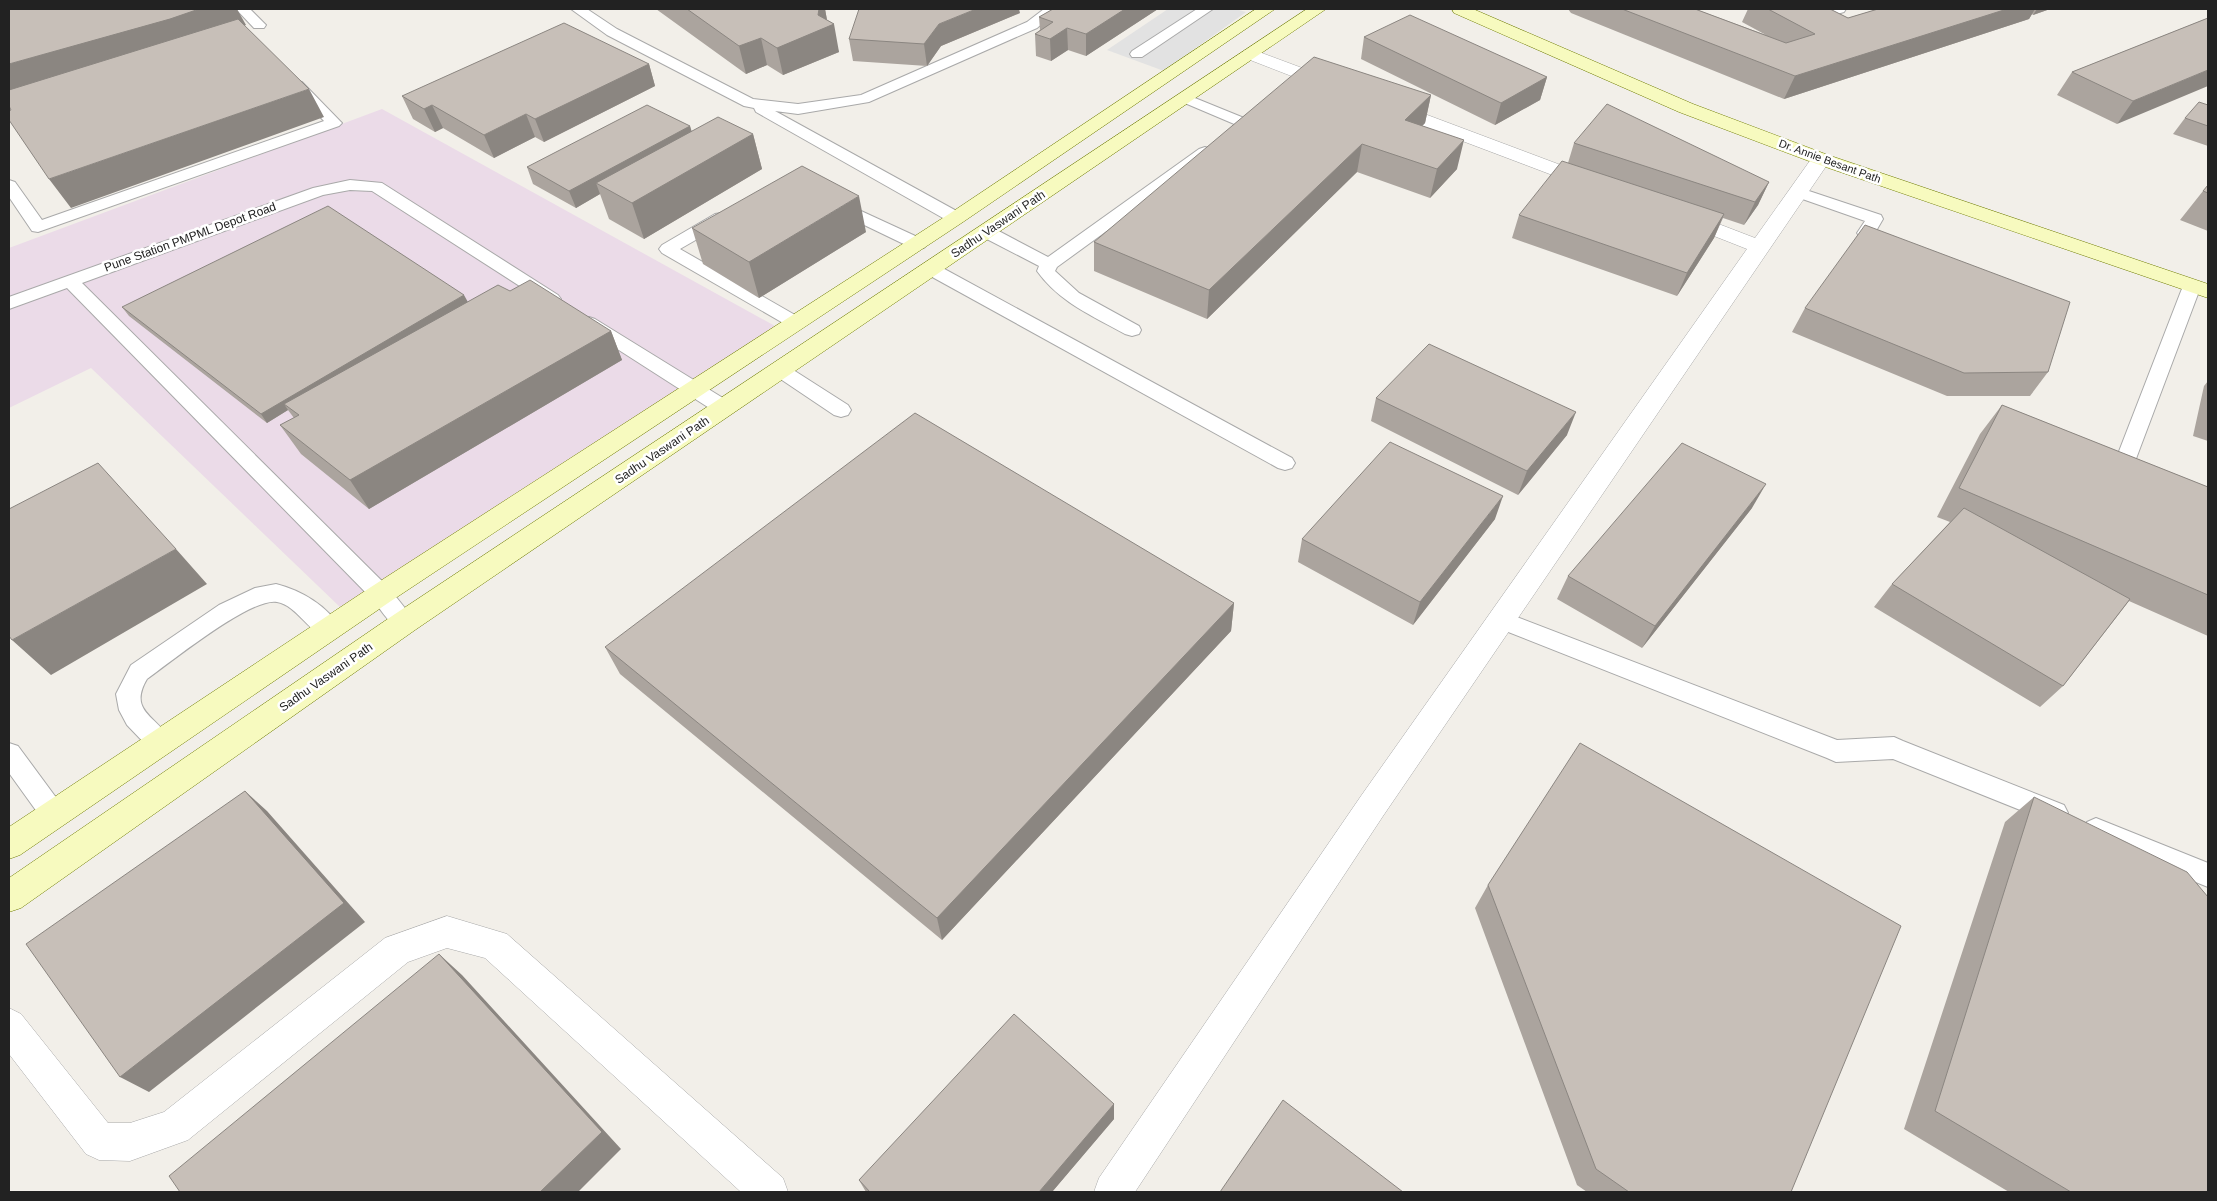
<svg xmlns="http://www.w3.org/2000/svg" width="2217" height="1201" viewBox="0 0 2217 1201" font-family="Helvetica,sans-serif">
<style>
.industrial{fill:#ebdbe8}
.parking{fill:#e2e2e2}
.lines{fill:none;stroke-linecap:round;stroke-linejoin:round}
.service-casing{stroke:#a9a9a9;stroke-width:2}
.minor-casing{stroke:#a9a9a9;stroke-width:1}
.secondary-casing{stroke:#707d05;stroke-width:1}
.service{fill:#fff;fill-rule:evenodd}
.minor{fill:#fff;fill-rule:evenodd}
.secondary{fill:#f7fabf;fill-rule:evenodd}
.wall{fill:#aba49e}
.shaded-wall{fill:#8b8681}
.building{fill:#c7bfb8;stroke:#8b8681}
.labels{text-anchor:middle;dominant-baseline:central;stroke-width:5;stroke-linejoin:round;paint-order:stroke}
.far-street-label{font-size:11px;fill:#222;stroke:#fff}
.street-label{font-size:12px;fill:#222;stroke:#fff}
</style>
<rect width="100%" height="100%" fill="#f2efe9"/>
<path class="industrial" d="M382,109L775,326L341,608L91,368L9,408V248Z"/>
<path class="parking" d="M1168,9H1235L1246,12L1164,71L1107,50Z"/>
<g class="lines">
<g class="service-casing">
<path id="service" d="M236,9H250L266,25L264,28H254Z
M571,9H587L617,29L753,99L798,104L861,95L1027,22L1044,9H1059L1037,28L869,102L798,114L775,111L962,214L964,218L962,222H950L756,112L754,108L744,106L607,35Z
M1197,9H1213L1142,57H1132L1130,54L1132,51Z
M1826,9H1846L1844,12L1820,19L1813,15L1815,12Z
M297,81L302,82L339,120L342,123L339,126L38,232L32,231L9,197V180L15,182L42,220L324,121L290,85L292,82Z
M1185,94L1249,120L1252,123L1249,126H1239L1180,101L1178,98L1180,95Z
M1205,147L1211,149L1213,152L1211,155L1057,267L1055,271L1079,293L1139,326L1141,330L1139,334L1132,336L1125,334C1093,316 1059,302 1037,271L1039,266L981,236L979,232L981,228H993L1048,257L1199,149Z
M350,180L382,183L558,295L561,299L558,303L552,305L546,303L372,191L350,190L323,195L82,283L389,588L416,622L413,628C394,635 384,613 373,600L67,288L9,309V297L313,188Z
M1797,187L1881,215L1883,219L1876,231L1894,237L1897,241L1894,245L1888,246L1860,237L1857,233L1865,221L1791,195L1789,192L1791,189Z
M835,199L924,240L927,244L924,248H912L829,208L827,204L829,200Z
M721,213L727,214L729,218L727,222L680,249L802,319L805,323L802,327L796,329L790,327L662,253L659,249L662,245L715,214Z
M931,264L937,265L1292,458L1295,463L1292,468L1285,470L1278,468L925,273L922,269L925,265Z
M2192,281L2198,282L2201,286L2131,472L2128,477L2121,479L2114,477L2111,472L2183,286L2186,282Z
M589,317L595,319L731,403L734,408L731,413L724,415L717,413L583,327L580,323L583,319Z
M780,364L787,366L848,405L851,410L848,415L841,417L834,415L773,374L770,370L773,366Z
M276,584C300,590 329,606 340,629L337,635C312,644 301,606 277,602C251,597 171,662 147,679C127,713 159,716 171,742L168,749L159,752L150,749L127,725L119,710L116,694L131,665L219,605L255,588Z
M1501,611L1837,740L1894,737L1903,741L2064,805L2068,813L2064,821L2055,824L1893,759L1836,762L1827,758L1493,626L1490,620L1493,614Z
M9,743L18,746L63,807L67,815L63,823L54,826L45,823L9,773Z
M2096,818L2208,863V887L2087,838L2083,830L2087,822Z"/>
</g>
<g class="minor-casing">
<path id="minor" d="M1251,49L1337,81L1340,85L1337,89L1331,90L1325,89L1245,58L1242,54L1245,50Z
M1390,101L1598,179L1601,183L1598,187L1591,189L1584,187L1383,111L1381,107L1383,103Z
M1821,153L1828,155L1831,159L1383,816L1135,1192H1094L1099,1178L1361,796L1747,249L1676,221L1673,217L1676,213L1683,211L1690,213L1755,238L1814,155Z
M447,916L507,934L783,1178L788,1192H741L485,958L447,948L408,962L188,1140L130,1161L99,1160L86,1154L9,1054V1008L21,1014L108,1123H130L164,1112L385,938Z"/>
</g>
<g class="secondary-casing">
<path id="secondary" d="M1256,9H1275L963,222L391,601L20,855L9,859V827L371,587L949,214Z
M1307,9H1326L415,630L21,908L9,912V878L395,614Z
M1452,9H1473L1693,104L1828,155L2208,284V298L1814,163L1679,112L1454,13Z"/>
</g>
<use href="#service" class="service"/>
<use href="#minor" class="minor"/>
<use href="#secondary" class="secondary"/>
</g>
<path class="wall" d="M656,9H825L827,20L839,52L783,75L767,65L746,74Z
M1053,9H1158L1086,56L1068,50L1051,61L1036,56L1035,34L1040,30L1039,17Z
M1568,9H1695L1766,35L1742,22L1748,9H1830L1848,18L1878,9H2050L2033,15L2032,14L2029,19L1784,99L1571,13Z
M1020,13L941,46L927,66L853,61L849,39Z
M2208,18L2117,124L2057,95L2072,72Z
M1364,37L1547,77L1540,100L1495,125L1361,59Z
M649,64L655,86L544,142L535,137L494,158L443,128L435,132L413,119L402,96Z
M1431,95L1425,123L1422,126L1457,169L1430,198L1357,172L1207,319L1094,271V242Z
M2208,105V146L2173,134L2185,118Z
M690,126L691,131L753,134L762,169L644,239L609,219L600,194L576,208L533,184L527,167Z
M1574,143L1769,182L1758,205L1744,225L1723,218L1714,238L1677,296L1512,238L1519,215L1568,163Z
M2208,185V231L2180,220L2203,191Z
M692,228L866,232L759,298L703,264Z
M510,291L611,331L622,360L369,509L301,454L280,425L294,418L288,410L267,423L129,316L122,307L467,302Z
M1805,308L2048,372L2030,396H1947L1792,332Z
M2208,381V441L2193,436L2204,386Z
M1376,398L1567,435L1518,495L1371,421Z
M2002,405L2208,487V636L2129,601L2063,686L2040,707L1874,607L1892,584L1950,522L1937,517L1980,434Z
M1752,508L1642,648L1557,599L1568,576Z
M1495,519L1413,625L1298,562L1302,539Z
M1234,603L1231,631L942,940L620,674L605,647Z
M2034,797L2208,1192H2009L1904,1129L2005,822Z
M1488,885L1791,1192H1587L1577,1185L1475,908Z
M1114,1104V1119L1052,1192H866L859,1180Z"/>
<path class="shaded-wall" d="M199,9H237L246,25L187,46L9,98V64Z
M819,9H825L827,20L834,24L839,52L783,75L777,48L818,15Z
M976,9H1019L1020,13L941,46L927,66L924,44L939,24Z
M1125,9H1158L1086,56V34Z
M2007,9H2035L2029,19L1784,99L1795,76Z
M2037,9H2050L2033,15Z
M1067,28L1068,50L1051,61L1050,39Z
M761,38L767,65L746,74L739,46Z
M649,64L655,86L544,142L535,119Z
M2208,70V86L2117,124L2133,101Z
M1547,77L1540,100L1495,125L1501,103Z
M309,89L324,117L71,208L49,179Z
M1431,95L1425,123L1399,149L1405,120Z
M432,105L443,128L435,132L424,109Z
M526,114L535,137L494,158L484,135Z
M690,126L695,142L596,183L600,194L576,208L569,191Z
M753,134L762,169L644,239L632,203Z
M1464,140L1457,169L1430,198L1437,169Z
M1362,144L1357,172L1207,319L1209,290Z
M1769,182L1758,205L1744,225L1755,202Z
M859,196L866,232L759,298L749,262Z
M1724,214L1714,238L1677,296L1687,273Z
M464,295L469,304L284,404L288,410L267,423L261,414Z
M611,331L622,360L369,509L350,480Z
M1576,412L1567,435L1518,495L1527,471Z
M1766,484L1752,508L1642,648L1655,626Z
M1503,496L1495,519L1413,625L1420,602Z
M176,549L207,584L51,675L12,640Z
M1234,603L1231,631L942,940L937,918Z
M245,791L267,811L365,922L149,1092L120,1077Z
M439,954L462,975L621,1149L578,1192H540Z
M1114,1104V1119L1052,1192H1039Z"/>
<path class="building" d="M9,9H199L170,19L9,64Z
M687,9H819L818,15L834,24L777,48L761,38L739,46Z
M859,9H976L939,24L924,44L849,39Z
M1053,9H1125L1086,34L1067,28L1050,39L1035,34L1053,22L1039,17Z
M1622,9H1695L1786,43L1815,34L1768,9H1830L1848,18L1878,9H2007L1795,76Z
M1410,15L1547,77L1501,103L1364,37Z
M2208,18V70L2133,101L2072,72Z
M238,19L309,89L49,179L9,120V111L11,110L9,106V90Z
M564,23L649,64L535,119L526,114L484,135L432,105L424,109L402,96Z
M1314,57L1431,95L1405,120L1464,140L1437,169L1362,144L1209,290L1094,242Z
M2199,102L2208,105V126L2185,118Z
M1607,104L1769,182L1755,202L1574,143Z
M647,105L690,126L569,191L527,167Z
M718,117L753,134L632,203L596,183Z
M1562,161L1724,214L1687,273L1519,215Z
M802,166L859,196L749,262L692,228Z
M2208,185V193L2203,191Z
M328,206L464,295L261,414L122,307Z
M1865,225L2070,302L2048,372L1964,373L1805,308Z
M530,280L611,331L350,480L280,425L299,415L284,404L498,285L510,291Z
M1429,344L1576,412L1527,471L1376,398Z
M2002,405L2208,487V595L1959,488Z
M915,413L1234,603L937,918L605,647Z
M1390,442L1503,496L1420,602L1302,539Z
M1682,443L1766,484L1655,626L1568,576Z
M98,463L176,549L12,640L9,636V509Z
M1964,508L2130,599L2063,686L1892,584Z
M1580,743L1901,926L1791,1192H1629L1596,1169L1488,885Z
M245,791L344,903L120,1077L26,944Z
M2034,797L2187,872L2208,897V1192H2071L1935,1111Z
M439,954L602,1132L540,1192H180L169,1176Z
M1014,1014L1114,1104L1039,1192H870L859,1180Z
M1283,1100L1403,1192H1220Z"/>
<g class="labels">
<g class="far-street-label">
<text transform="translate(1830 161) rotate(20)">Dr. Annie Besant Path</text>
</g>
<g class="street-label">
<text transform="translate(998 224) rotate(-34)">Sadhu Vaswani Path</text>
<text transform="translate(190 237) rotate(-20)">Pune Station PMPML Depot Road</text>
<text transform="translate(662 450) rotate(-34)">Sadhu Vaswani Path</text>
<text transform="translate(326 677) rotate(-35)">Sadhu Vaswani Path</text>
</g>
</g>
<rect width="2217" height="1201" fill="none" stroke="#222222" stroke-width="20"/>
</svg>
